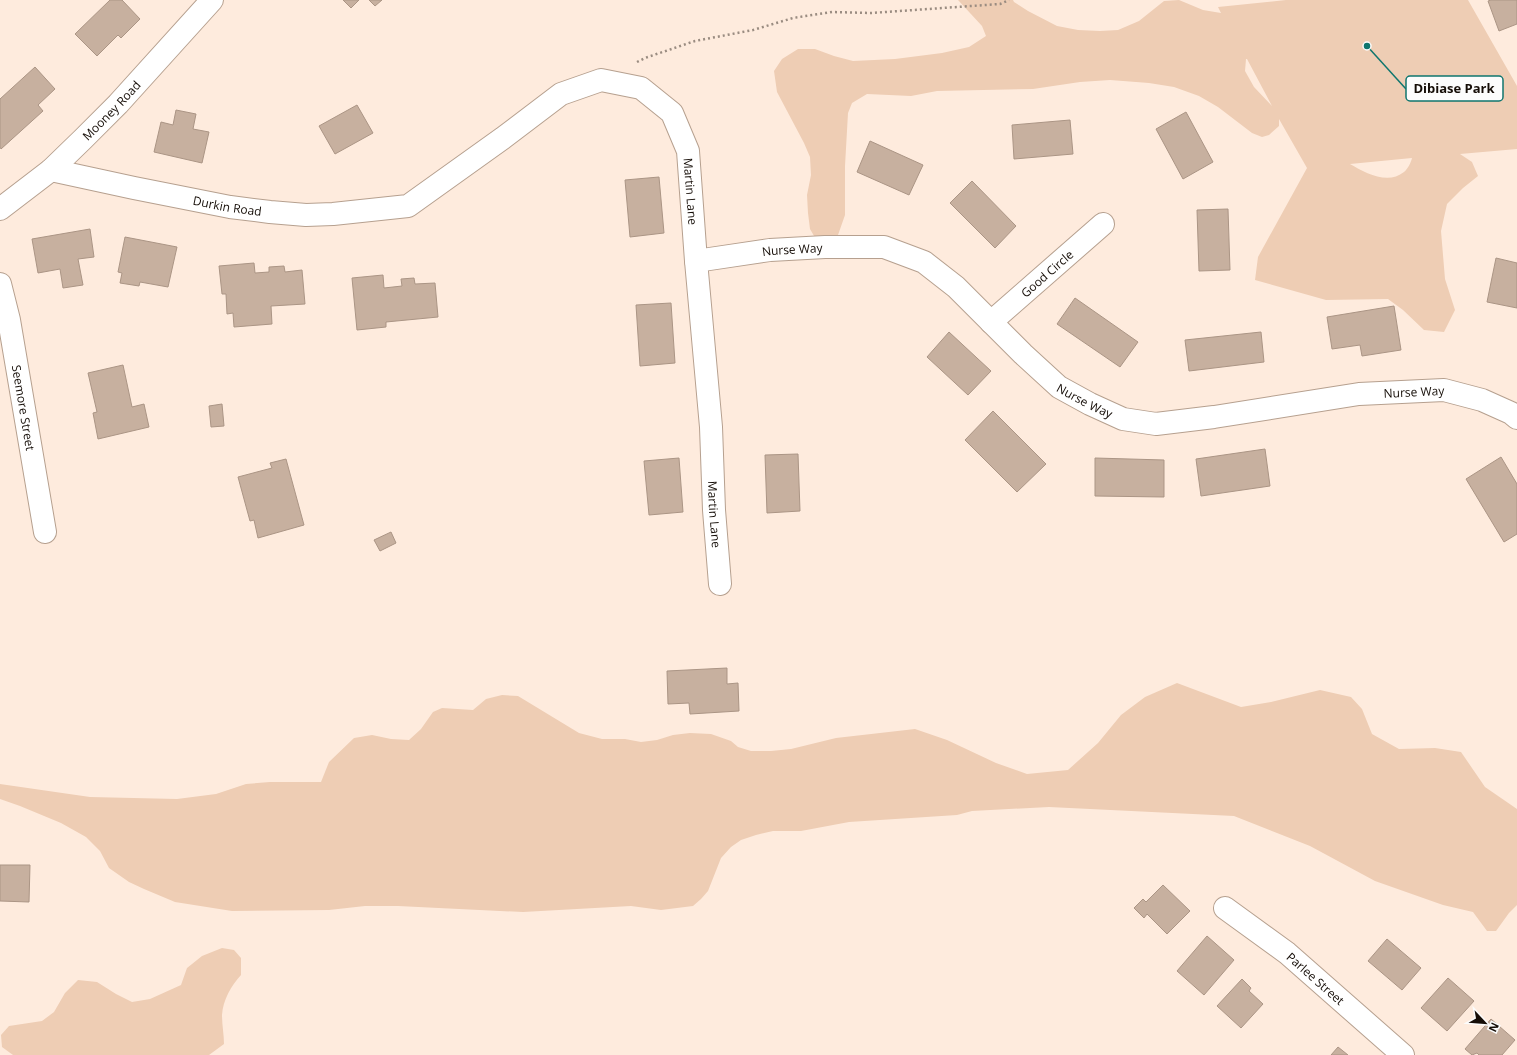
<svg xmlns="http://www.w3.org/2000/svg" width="1517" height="1055" viewBox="0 0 1517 1055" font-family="'Open Sans',sans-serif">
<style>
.green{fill:#eecdb4;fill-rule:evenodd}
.building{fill:#c7b09f;stroke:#ab9585}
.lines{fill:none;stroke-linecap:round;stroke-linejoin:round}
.minor-casing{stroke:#b6a08f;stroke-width:24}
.path{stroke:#9a8c81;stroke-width:2.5;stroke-dasharray:2 3;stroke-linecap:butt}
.minor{stroke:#fff;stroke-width:22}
.labels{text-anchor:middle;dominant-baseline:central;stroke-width:3;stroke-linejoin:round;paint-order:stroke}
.street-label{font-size:12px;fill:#150d07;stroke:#fcfcfc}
.leader{fill:none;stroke:#0f766e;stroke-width:1.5}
.callout-dot{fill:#0f766e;stroke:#fcfcfc;stroke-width:1.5}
.callout{fill:#fcfcfc;stroke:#0f766e;stroke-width:1.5}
.callout-label{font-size:13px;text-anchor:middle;font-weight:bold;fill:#150d07}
</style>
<rect width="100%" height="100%" fill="#feebdd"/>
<path class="green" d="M958,0H1013L1014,2L1028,11L1057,26L1078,30L1100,31L1118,30L1139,21L1164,1L1179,0L1203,10L1221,13L1218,7L1286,0H1468L1517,86V149L1460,154L1472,162L1478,176L1463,188L1447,204L1441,231L1445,279L1455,310L1444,332L1424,330L1403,310L1388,299L1326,300L1255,280L1258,257L1307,168L1279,119V126L1269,135L1262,137L1252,133L1218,107L1199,96L1174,87L1149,83L1110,80L1080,82L1033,89L937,91L911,96L867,94L852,103L848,113L845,166V215L838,235L826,244L817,241L810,229L808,213L807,195L811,175L810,157L804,143L777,92L774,71L782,59L798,49H815L834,56L853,61L895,59L942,53L969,47L986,36L982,26ZM1246,59H1247L1272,106L1254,87L1245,71ZM1412,158C1411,162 1408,169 1404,172C1388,185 1365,173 1350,164Z
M1177,683L1241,707L1271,702L1320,690L1351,697L1362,709L1372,734L1399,749L1435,748L1461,752L1485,787L1517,809V905L1509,913L1496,931H1487L1473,912L1443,905L1375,881L1310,846L1234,816L1049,807L972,811L957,815L849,822L801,831H773L756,835L741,840L731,847L721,858L708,891L701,899L693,906L661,910L631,906L523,912L398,906H365L329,910L232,911L175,902L144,889L129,882L109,868L100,851L86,837L61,823L20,806L0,799V784L90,797L177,799L216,794L246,784L270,782H321L329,762L354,738L372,735L391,739L409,740L421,729L433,712L442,708L473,710L486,699L502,695L518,696L579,733L602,739H625L641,742L657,740L673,735L690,733L711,734L731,741L738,747L751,751H771L791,749L836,738L915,729L947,740L996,763L1027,774L1068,770L1098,743L1121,715L1145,697Z
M222,948L234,950L241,958V975C231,986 223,1000 222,1015C222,1025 224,1035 224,1044L209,1055H13L2,1047L1,1035L9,1026L42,1021L54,1012L65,993L78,980L97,982L116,994L132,1002L150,999L181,985L187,968L202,956Z"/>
<path class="building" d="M110,0H122L140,19L121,38L118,35L97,56L75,34Z
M343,0H359L351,8Z
M369,0H382L375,6Z
M1491,0H1517V24L1499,31L1488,1Z
M35,67L55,89L38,105L43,111L1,149L0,147V99Z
M357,105L373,133L335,154L319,126Z
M176,110L196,114L193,129L209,132L202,163L154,152L161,122L173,125Z
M1186,112L1213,162L1183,179L1156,129Z
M1070,120L1073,154L1014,159L1012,125Z
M870,141L923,165L909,195L857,172Z
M659,177L664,233L630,237L625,180Z
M972,181L1016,226L995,248L950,203Z
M1228,209L1230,270L1199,271L1197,210Z
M90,229L94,257L78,259L83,285L63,288L60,269L38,273L32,239Z
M125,237L177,247L168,287L140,282L139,286L120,283L122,273L118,272Z
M1496,258L1517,263V308L1487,302Z
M254,263L255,273L269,272V267L284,266L285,272L302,270L305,304L271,306L272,324L234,327L233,313L227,314L226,294H222L219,266Z
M383,275L384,288L402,286L401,279L414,278L415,284L435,283L438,317L386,322V327L357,330L352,278Z
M1075,298L1138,342L1120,367L1057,324Z
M671,303L675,363L640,366L636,305Z
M1394,306L1401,350L1362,356L1360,345L1332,349L1327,317Z
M949,332L991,371L968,395L927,357Z
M1261,332L1264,362L1189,371L1185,340Z
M123,365L132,407L144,404L149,427L98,439L93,413L97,412L88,373Z
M222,404L224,426L211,427L209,406Z
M993,411L1046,464L1017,492L965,440Z
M1265,449L1270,486L1201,496L1196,459Z
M798,454L800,511L767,513L765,455Z
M1501,457L1517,484V534L1504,542L1466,479Z
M679,458L683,512L649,515L644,461Z
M1095,458L1164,460V497L1095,496Z
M286,459L304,525L258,538L254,520L250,521L238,477L272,468L270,463Z
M391,532L396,543L380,551L374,540Z
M727,668V684L738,683L739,711L690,714L689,703L668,704L667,671Z
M0,865H30L29,902L0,901Z
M1163,885L1190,911L1167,934L1147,914L1144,918L1134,908L1143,899L1146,902Z
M1207,936L1234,960L1204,995L1177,971Z
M1387,939L1421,968L1402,990L1368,961Z
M1448,978L1474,1001L1447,1031L1421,1008Z
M1242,979L1251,988L1249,991L1263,1004L1241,1028L1217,1006Z
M1491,1019L1515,1040L1502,1055H1479L1477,1053L1472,1055L1465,1049Z
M1338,1047L1348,1055H1331Z"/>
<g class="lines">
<g class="minor-casing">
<g id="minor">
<path id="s1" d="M51,170L134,188L230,207L270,212L306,215L333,214L408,206L503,138L561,94L601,80L641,88L672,113L688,151L696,261L711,427L714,510L720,584"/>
<path id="s2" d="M0,209L51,170L83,139L118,104L212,0"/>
<path id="s3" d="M696,261L770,250L825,247H884L924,262L956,287L1023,354L1059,387L1090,404L1123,419L1156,424L1214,417L1359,394L1444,390L1482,400L1511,413L1517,418"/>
<path id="s4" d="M0,284L9,320L45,532"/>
<path id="s5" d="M991,322L1103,224"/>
<path id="s6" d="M1225,908L1287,953L1403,1055"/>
</g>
</g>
<path class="path" d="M637,62L645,58L695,41L753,30L793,18L832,12L871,13L1000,4L1009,0"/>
<use href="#minor" class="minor"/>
</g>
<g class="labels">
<g class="street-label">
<text stroke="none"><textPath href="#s2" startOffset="149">Mooney Road</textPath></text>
<text stroke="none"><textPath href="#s1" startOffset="756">Martin Lane</textPath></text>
<text stroke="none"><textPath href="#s1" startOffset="180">Durkin Road</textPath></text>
<text stroke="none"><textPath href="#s3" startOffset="97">Nurse Way</textPath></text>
<text stroke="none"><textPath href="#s5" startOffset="74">Good Circle</textPath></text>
<text stroke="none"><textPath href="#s3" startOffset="781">Nurse Way</textPath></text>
<text stroke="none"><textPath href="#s3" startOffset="445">Nurse Way</textPath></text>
<text stroke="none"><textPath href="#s4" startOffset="126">Seemore Street</textPath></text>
<text stroke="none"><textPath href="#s1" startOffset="1080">Martin Lane</textPath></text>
<text stroke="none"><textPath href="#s6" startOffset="115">Parlee Street</textPath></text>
</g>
</g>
<path class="leader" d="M1367 46L1406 89"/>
<circle class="callout-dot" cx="1367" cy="46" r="4"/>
<rect class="callout" x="1406" y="76" width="97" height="25" rx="4"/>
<g class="callout-label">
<text x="1454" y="93">Dibiase Park</text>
</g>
<g transform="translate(1485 1023) rotate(116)" stroke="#fcfcfc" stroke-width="3" paint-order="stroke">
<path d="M0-3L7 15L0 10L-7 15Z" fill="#150d07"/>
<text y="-6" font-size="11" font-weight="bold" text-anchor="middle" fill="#150d07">N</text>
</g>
</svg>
